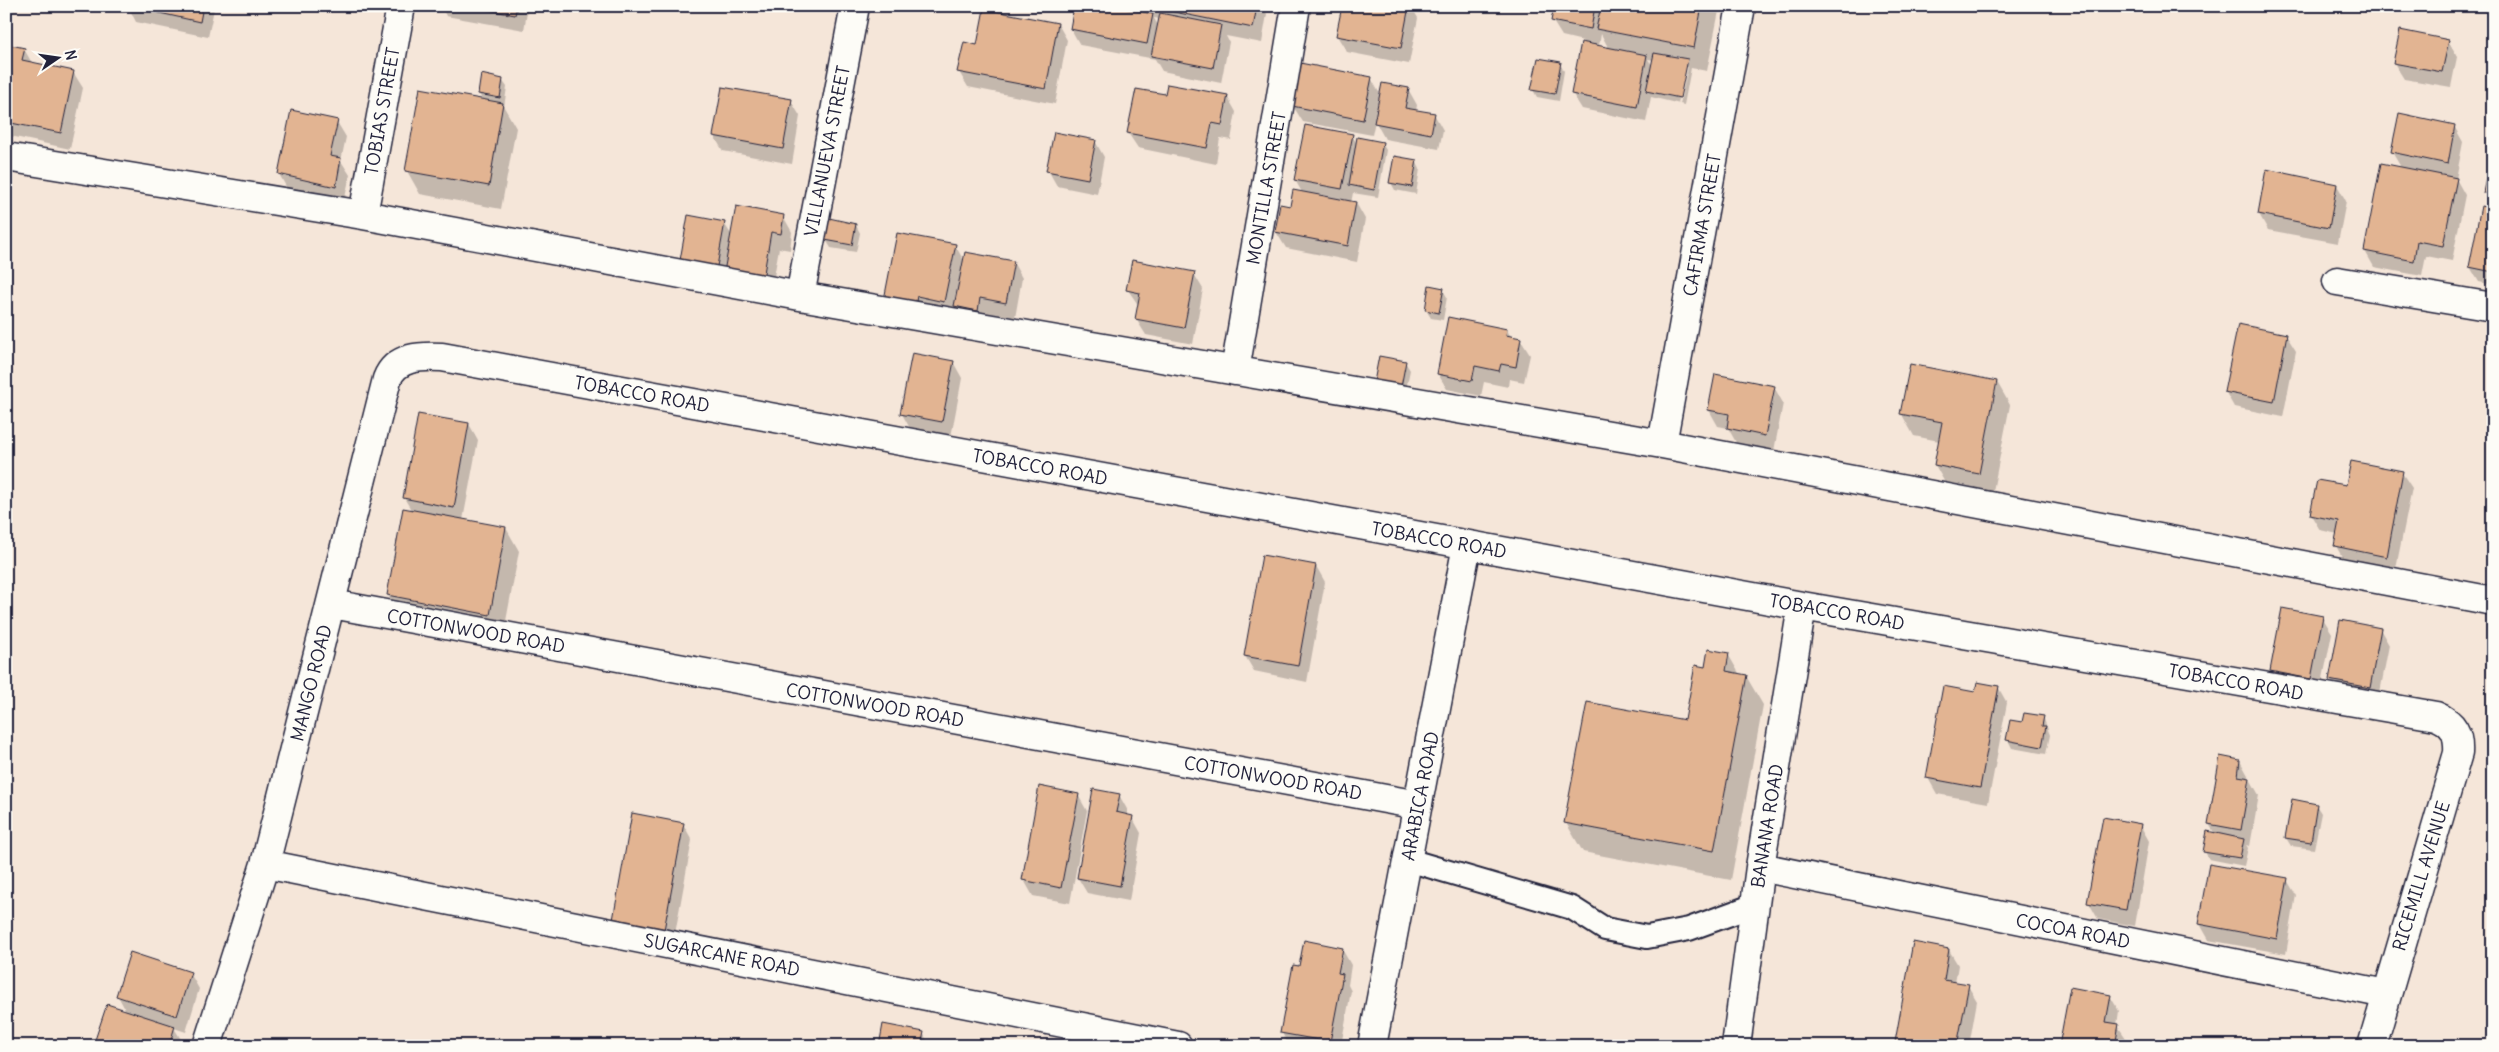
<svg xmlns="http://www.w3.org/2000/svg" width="2499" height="1052" viewBox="0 0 2499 1052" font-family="Delius,sans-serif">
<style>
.shadow{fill:#0003;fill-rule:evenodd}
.building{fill:#e2b492;stroke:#22223b}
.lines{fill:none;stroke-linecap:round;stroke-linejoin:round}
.service-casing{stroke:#22223b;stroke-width:26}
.minor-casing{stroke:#22223b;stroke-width:31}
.service{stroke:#fdfcf7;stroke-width:22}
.minor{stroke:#fdfcf7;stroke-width:28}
.labels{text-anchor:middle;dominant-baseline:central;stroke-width:5;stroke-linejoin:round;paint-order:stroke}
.street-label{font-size:18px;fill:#22223b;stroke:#fdfcf7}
</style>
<rect width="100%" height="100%" fill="#f5e6d9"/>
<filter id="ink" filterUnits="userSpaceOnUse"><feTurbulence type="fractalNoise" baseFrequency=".02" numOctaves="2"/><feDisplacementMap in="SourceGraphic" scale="10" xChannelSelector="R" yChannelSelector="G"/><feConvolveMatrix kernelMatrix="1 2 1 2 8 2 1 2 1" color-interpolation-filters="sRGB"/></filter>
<g filter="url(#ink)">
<path class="shadow" d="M128,6H212L214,9L208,37L136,22Z
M441,6H528L524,30L446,16Z
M1108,6H1263L1267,14L1262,43L1226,36L1229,42L1221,83L1162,71L1155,59L1080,45L1071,29ZM1154,18L1160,19L1158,26Z
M1343,6H1411L1418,18L1409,64L1347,52L1337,36Z
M1555,6H1720L1707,71L1691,68L1684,105L1651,97L1646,122L1582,109L1572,93L1583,41L1562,36L1552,20ZM1601,34L1609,49L1599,46ZM1648,59L1654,60L1653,67ZM1685,67H1688L1680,104H1678Z
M1058,24L1067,40L1055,104L968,87L959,72Z
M2448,41L2457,57L2451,87L2404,79L2394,63Z
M6,45L24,49L32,63L73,72L83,88L70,149L6,135Z
M1560,64L1564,71L1559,101L1537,97L1533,90Z
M1371,78L1381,96L1408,89L1417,105L1416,111L1434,114L1443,130L1439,149L1385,139L1375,121L1372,135L1303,122L1293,106Z
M502,80L507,87L504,107L516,128L501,209L420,194L407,171L483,101L479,94Z
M1166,96H1227L1236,112L1231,140L1220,138L1216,164L1138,148L1128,133Z
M791,101L800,116L792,164L723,151L714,136Z
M337,122L346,137L341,161L350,175L344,202L288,190L279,174Z
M2454,126L2463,142L2456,179L2465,195L2452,261L2426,256L2422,276L2374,267L2365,251L2402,169L2392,152Z
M1352,135L1357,144L1382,143L1386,150L1378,197L1353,193L1351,203H1356L1365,219L1357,262L1286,248L1276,232L1291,207L1303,194L1295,180Z
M1095,141L1104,157L1097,194L1057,186L1048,170Z
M2493,153V206L2485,192Z
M1416,161L1420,169L1416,194L1395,190L1391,183Z
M2337,185L2346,201L2338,243L2268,230L2259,214Z
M2493,210V285L2479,282L2470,267Z
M783,216L792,232L790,250L779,248L771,294L690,282L724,223L732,236Z
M856,225L860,233L856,252L831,248L826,240Z
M955,245L964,261L1013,262L1022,278L1015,318L988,313L986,326L965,322L955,305L953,317L885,304Z
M1194,274L1203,289L1193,344L1146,335L1136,319L1139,306L1128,290Z
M1443,290L1447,297L1443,320L1431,318L1426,310Z
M1507,330L1511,337L1520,339L1530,355L1524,382L1509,379L1508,387L1484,382L1481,396L1447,389L1438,374Z
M2286,335L2296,351L2283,417L2234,407L2225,391Z
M1380,357L1405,362L1410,370L1405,394Z
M953,362L962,378L951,437L911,430L902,414Z
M1997,382L2010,405L1992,496L1948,488L1935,465L1939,441L1914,436L1901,413Z
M1774,387L1783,403L1774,451L1737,444L1728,428L1718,426L1709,410Z
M469,424L478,440L463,520L506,528L519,551L503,637L401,618L388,595L412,511L404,498Z
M2402,473L2412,488L2395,573L2345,562L2336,546L2338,534L2320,530L2311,515L2347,487Z
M1316,566L1325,582L1307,682L1254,671L1245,656Z
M2322,617L2332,633L2320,694L2281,686L2272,670Z
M2380,629L2389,645L2378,703L2339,696L2330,680Z
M1728,654L1740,675L1746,676L1763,705L1731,880L1583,852L1566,823L1686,721L1706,668Z
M1998,687L2007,703L1988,803L1937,794L1928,778L1976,694Z
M2043,717L2050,735L2046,754L2012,748L2008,740L2023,724Z
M2240,761L2259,795L2250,846L2246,845L2248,848L2244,866L2209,859L2205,852L2215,834L2209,824Z
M1078,795L1087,811L1070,903L1033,896L1024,880Z
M1119,795L1128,811L1127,816L1132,817L1141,833L1129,901L1087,893L1078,878Z
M2316,805L2321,813L2314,849L2291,846L2286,838Z
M683,824L692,840L673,945L623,936Z
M2140,825L2149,841L2135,926L2098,919L2089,903Z
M2287,880L2296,895L2286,954L2208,940L2199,924Z
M1342,949L1351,965L1348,985L1351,991L1341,1046H1289L1282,1033L1300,967Z
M1949,950L1958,965L1955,983L1968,986L1977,1001L1969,1046H1899L1896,1042Z
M190,973L199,989L186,1032L174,1028L185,1046H94L126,1011L118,996Z
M2110,996L2119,1011L2117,1025L2128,1041L2127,1046H2060Z
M923,1033L930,1046H880Z"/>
<path class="building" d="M128,6H203L200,22Z
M467,6H517L515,15Z
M1074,6H1113L1153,14L1147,44L1070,29Z
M1164,6H1257L1253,28L1164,10Z
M1342,6H1409L1401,48L1336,36Z
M1554,6H1595L1591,29L1551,21Z
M1601,6H1702L1694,48L1596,29Z
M984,9L1058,23L1046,89L957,72L964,42L977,45Z
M1160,13L1221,25L1213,68L1151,56Z
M2400,30L2449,40L2442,72L2393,63Z
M1581,42L1647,55L1637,107L1571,94Z
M6,44L25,48L22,60L74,71L61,133L6,122Z
M1654,53L1688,59L1680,98L1646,91Z
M1538,58L1561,62L1555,94L1531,90Z
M1300,63L1372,77L1363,120L1292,106Z
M481,74L503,79L500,98L478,94Z
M1382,83L1409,88L1405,108L1435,113L1431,134L1374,123Z
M1167,84L1228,95L1222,125L1212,123L1207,148L1127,133L1136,89L1165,94Z
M722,87L792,99L783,149L713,136Z
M420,88L503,103L489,186L405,171Z
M291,110L338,120L330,156L341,158L336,187L278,174Z
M2399,113L2455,125L2448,164L2391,152Z
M1305,125L1353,134L1342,189L1294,180Z
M1054,132L1096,140L1088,179L1046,171Z
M1357,137L1383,142L1374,190L1349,185Z
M2491,152H2493V194L2483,193Z
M1394,156L1417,160L1412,187L1389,183Z
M2381,163L2457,178L2443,246L2417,241L2414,261L2364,251Z
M2266,169L2337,184L2329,228L2258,214Z
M1293,190L1356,202L1348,246L1275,232L1280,204L1290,206Z
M736,206L784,215L781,234L771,232L763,279L724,272Z
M2481,206L2493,209V272L2469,267Z
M688,215L725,222L716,272L679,266Z
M829,218L856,224L852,245L825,240Z
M897,233L956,244L944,302L917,296L914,311L883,305Z
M965,252L1014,261L1006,303L980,298L978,311L954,306Z
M1132,260L1195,272L1184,328L1135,319L1140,293L1126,290Z
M1429,285L1444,288L1439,313L1425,310Z
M1448,317L1507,329L1506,335L1521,338L1516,367L1501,364L1499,371L1475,366L1472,381L1437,374Z
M2238,324L2287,334L2274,402L2224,392Z
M912,353L954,361L942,422L900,414Z
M1379,356L1406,361L1401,387L1374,382Z
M1910,364L1997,381L1979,474L1934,465L1942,422L1900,414Z
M1715,374L1775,386L1765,436L1727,428L1729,414L1708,410Z
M418,414L469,423L454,508L403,498Z
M2351,461L2403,471L2387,557L2334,546L2339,521L2310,515L2317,480L2346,485Z
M403,508L506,527L490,615L387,595Z
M1262,555L1316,565L1298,666L1244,656Z
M2282,608L2323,616L2311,679L2270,671Z
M2340,620L2381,628L2370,688L2329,680Z
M1708,649L1729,653L1726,671L1747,675L1714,851L1564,823L1587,702L1685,720L1695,665L1705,667Z
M1977,682L1999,686L1980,788L1926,778L1943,686L1975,692Z
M2024,713L2044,716L2042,726H2046L2042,747L2006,740L2010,720L2022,722Z
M2220,756L2240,760L2238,776L2250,778L2241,830L2208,824Z
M1039,786L1079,794L1061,888L1022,880Z
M1093,789L1120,794L1116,812L1133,816L1120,886L1077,878Z
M2292,799L2317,804L2311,842L2285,838Z
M632,813L684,823L664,930L613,920Z
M2103,817L2141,824L2126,910L2087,903Z
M2207,831L2244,839L2240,858L2203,852Z
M2209,864L2288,878L2277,939L2198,924Z
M1304,940L1343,948L1338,973L1343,974L1330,1042L1280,1033L1293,965L1299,966Z
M1913,942L1949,949L1944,980L1969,984L1957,1046H1917L1895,1042Z
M130,952L191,972L177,1016L116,996Z
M2070,987L2111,995L2106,1022L2119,1024L2115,1046H2059Z
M107,1004L175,1026L169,1046H93Z
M883,1024L924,1032L921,1046H879Z"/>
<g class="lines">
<g class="service-casing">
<path id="service" d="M1408,860L1572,908L1605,929L1647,937L1689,929L1755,905"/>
</g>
<g class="minor-casing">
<path id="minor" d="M6,157L363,215L800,296L1662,444L2493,601
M363,215L401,6
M2337,281L2493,307
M800,296L855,6
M1235,371L1296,6
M1662,444L1741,6
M332,604L1418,805
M265,864L1178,1046
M1760,867L2386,994
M207,1046L265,864L387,379C396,356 421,356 442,357L1802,606L2436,716C2454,723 2459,734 2458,753L2372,1046
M1372,1046L1467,545
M1736,1046L1760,867L1802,606"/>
</g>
<use href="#service" class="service"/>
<use href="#minor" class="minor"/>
</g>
</g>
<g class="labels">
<g class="street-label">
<text transform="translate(382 111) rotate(-80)">TOBIAS STREET</text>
<text transform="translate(827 151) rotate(-79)">VILLANUEVA STREET</text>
<text transform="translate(1266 188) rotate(-80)">MONTILLA STREET</text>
<text transform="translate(1702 225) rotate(-80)">CAFIRMA STREET</text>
<text transform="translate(642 394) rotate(10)">TOBACCO ROAD</text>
<text transform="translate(1040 467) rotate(10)">TOBACCO ROAD</text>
<text transform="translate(1439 540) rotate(10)">TOBACCO ROAD</text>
<text transform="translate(1837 612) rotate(10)">TOBACCO ROAD</text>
<text transform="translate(476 631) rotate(10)">COTTONWOOD ROAD</text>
<text transform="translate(2236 682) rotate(10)">TOBACCO ROAD</text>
<text transform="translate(311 683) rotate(-76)">MANGO ROAD</text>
<text transform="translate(875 705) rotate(10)">COTTONWOOD ROAD</text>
<text transform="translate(1273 778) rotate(10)">COTTONWOOD ROAD</text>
<text transform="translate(1420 796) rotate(-79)">ARABICA ROAD</text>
<text transform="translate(1767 826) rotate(-81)">BANANA ROAD</text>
<text transform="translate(2421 876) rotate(-73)">RICEMILL AVENUE</text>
<text transform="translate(2073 931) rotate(11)">COCOA ROAD</text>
<text transform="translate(722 955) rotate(11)">SUGARCANE ROAD</text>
</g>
</g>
<rect width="2499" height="1052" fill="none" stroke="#fdfcf7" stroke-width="25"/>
<rect x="12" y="12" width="2474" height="1027" fill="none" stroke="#22223b" stroke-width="2" filter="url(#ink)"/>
<g transform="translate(58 58) rotate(77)" stroke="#fdfcf7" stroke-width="4" paint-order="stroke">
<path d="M0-4L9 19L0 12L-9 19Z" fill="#22223b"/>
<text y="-8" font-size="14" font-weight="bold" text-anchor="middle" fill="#22223b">N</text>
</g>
</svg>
